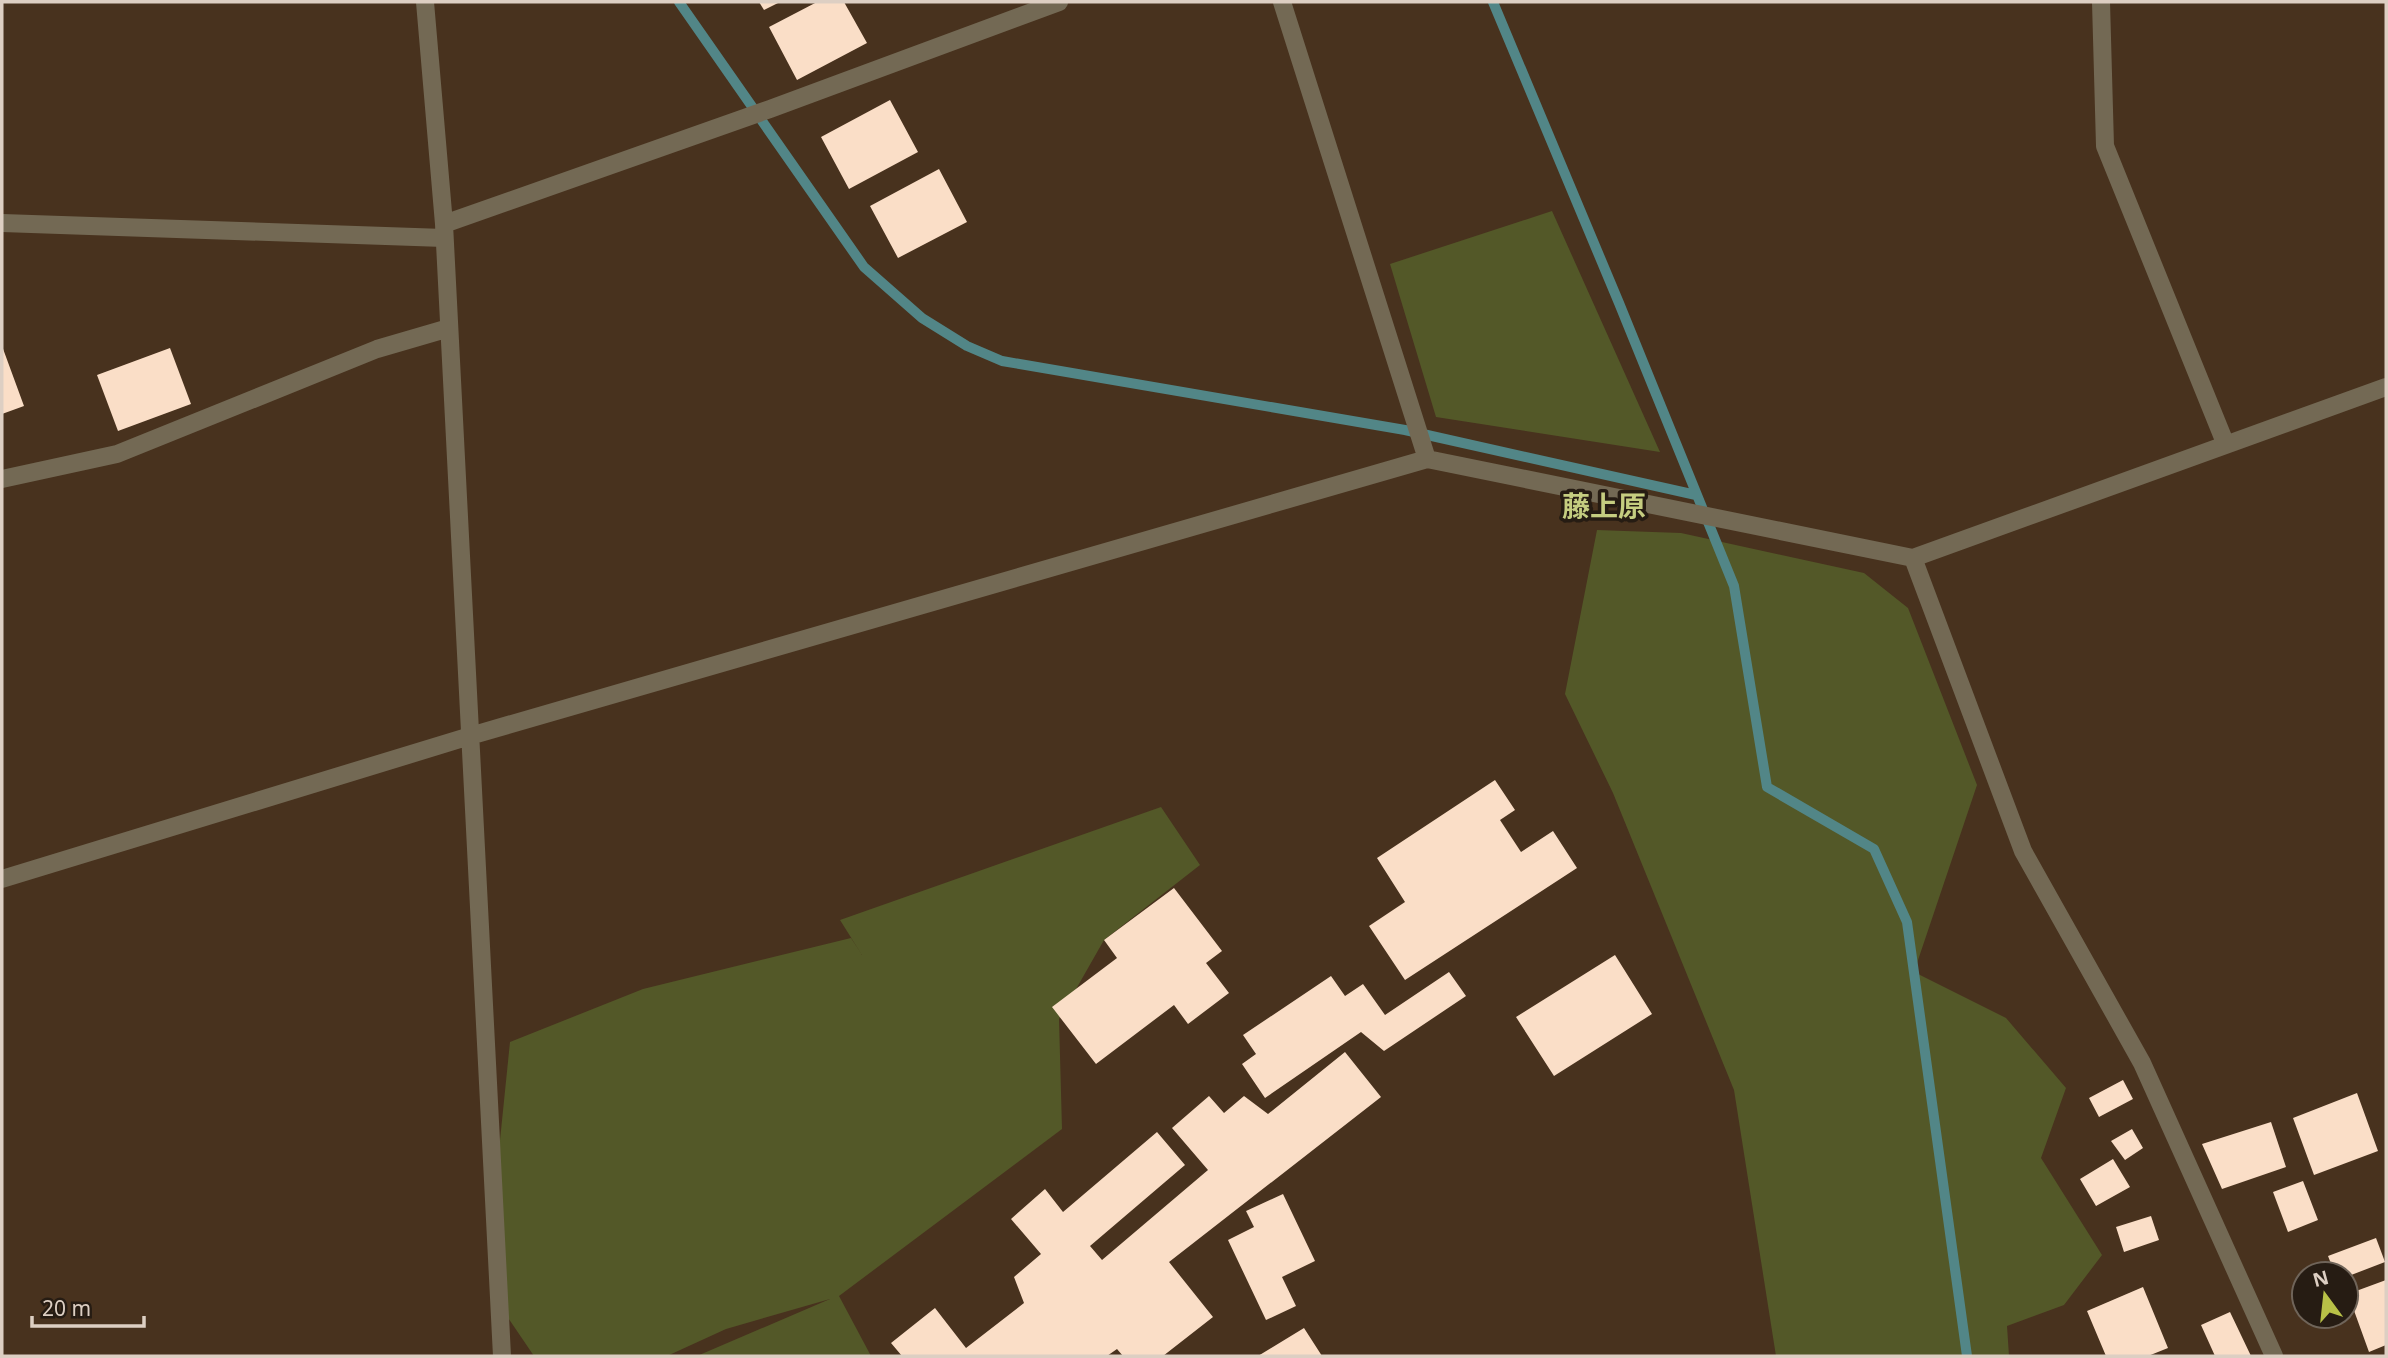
<svg xmlns="http://www.w3.org/2000/svg" width="2388" height="1358" viewBox="0 0 2388 1358" font-family="'Noto Sans','Noto Sans JP',sans-serif">
<style>
.green{fill:#535828}
.lines{fill:none;stroke-linecap:round;stroke-linejoin:round}
.stream{stroke:#528687;stroke-width:10}
.building{fill:#fadec7}
.minor{stroke:#736954;stroke-width:18}
.labels{text-anchor:middle;dominant-baseline:central;stroke-width:7;stroke-linejoin:round;paint-order:stroke}
.quarter-label{font-size:28px;font-weight:bold;fill:#c5cd80;stroke:#261c13}
</style>
<rect width="100%" height="100%" fill="#48321e"/>
<path class="green" d="M1552,211L1660,452L1436,417L1390,264Z
M1597,530L1681,533L1864,573L1908,608L1977,785L1914,972L2006,1018L2066,1088L2041,1158L2102,1255L2064,1305L2007,1326L2009,1356H1776L1734,1090L1613,793L1565,694Z
M1161,807L1200,865L1104,940L1059,1019L1062,1129L839,1296L871,1356H697L830,1299L726,1329L667,1356H534L500,1306L494,1199L510,1042L643,989L851,938L862,955L840,920Z"/>
<g class="lines">
<path class="stream" d="M679,2L864,267L922,318L967,346L1002,361L1405,430L1696,495
M1493,2L1619,303L1734,586L1767,787L1874,849L1907,922L1967,1356"/>
</g>
<path class="building" d="M759,2H780L764,10Z
M817,2H844L867,43L797,80L769,27Z
M890,100L918,152L849,189L821,137Z
M939,169L967,222L898,258L870,206Z
M2,346L24,406L2,414Z
M170,348L191,404L118,431L97,375Z
M1495,780L1515,810L1500,820L1521,852L1553,831L1577,868L1405,980L1369,926L1405,902L1377,858Z
M1174,888L1222,951L1206,963L1229,993L1188,1024L1174,1005L1096,1064L1052,1007L1117,958L1104,940Z
M1615,955L1652,1014L1554,1076L1516,1017Z
M1449,972L1466,996L1384,1051L1361,1032L1265,1098L1242,1064L1256,1054L1243,1035L1331,976L1345,996L1363,984L1385,1015Z
M1345,1052L1381,1097L1169,1262L1213,1317L1163,1356H1123L1117,1349L1107,1356H902L891,1343L935,1308L966,1348L1024,1303L1014,1277L1041,1254L1011,1219L1045,1189L1063,1212L1157,1132L1185,1165L1090,1246L1102,1260L1208,1170L1172,1128L1209,1096L1224,1113L1244,1096L1268,1114Z
M2123,1080L2133,1099L2099,1117L2089,1098Z
M2357,1093L2378,1151L2314,1175L2293,1118Z
M2271,1122L2286,1167L2222,1189L2202,1144Z
M2132,1129L2143,1148L2125,1160L2111,1141Z
M2113,1159L2130,1187L2096,1206L2080,1179Z
M2303,1181L2318,1220L2288,1232L2273,1192Z
M1283,1194L1315,1261L1282,1277L1296,1306L1266,1320L1228,1240L1254,1227L1246,1211Z
M2151,1216L2159,1240L2124,1252L2116,1227Z
M2376,1238L2385,1262L2346,1277V1274H2335L2328,1256Z
M2386,1280V1345L2369,1352L2348,1294Z
M2143,1287L2168,1348L2148,1356H2106L2087,1311Z
M2230,1312L2251,1356H2215L2201,1325Z
M1304,1328L1322,1356H1258Z"/>
<g class="lines">
<path class="minor" d="M425,2L444,224L502,1356
M1282,2L1427,459
M2101,2L2105,146L2226,445
M2,223L444,238
M444,224L770,109L1059,2
M2,479L117,454L377,349L449,328
M1913,558L2386,387
M2,879L470,736L1427,459L1913,558L2023,851L2142,1063L2274,1356"/>
</g>
<g class="labels">
<g class="quarter-label">
<text x="1604" y="505">藤上原</text>
</g>
</g>
<rect width="2388" height="1358" fill="none" stroke="#ddcfc3" stroke-width="7"/>
<g transform="translate(2325 1295) rotate(345)"><circle r="33" fill="#261c13" stroke="#6f6459" stroke-width="2"/>
<path d="M0-5L12 26L0 18L-12 26Z" fill="#b8c147"/>
<text y="-10" font-size="19" font-weight="bold" text-anchor="middle" fill="#ddcfc3">N</text>
</g>
<path d="M32 1316v10h112v-10" fill="none" stroke="#ddcfc3" stroke-width="3.5"/>
<text x="42" y="1316" font-size="21" fill="#ddcfc3" stroke="#261c13" stroke-width="5" paint-order="stroke">20 m</text>
</svg>
